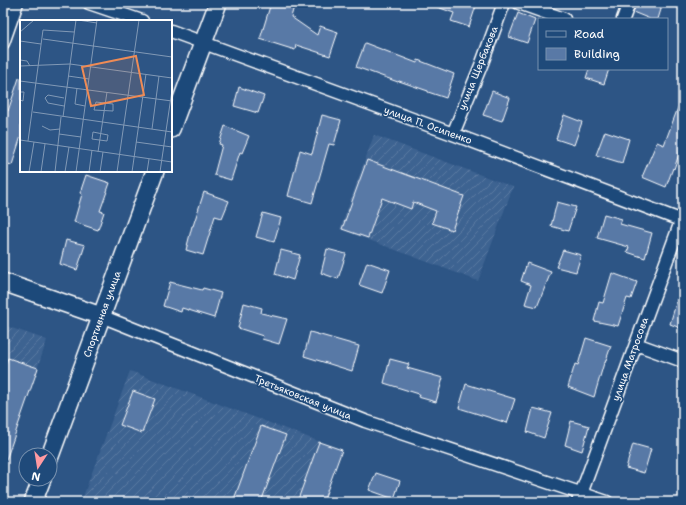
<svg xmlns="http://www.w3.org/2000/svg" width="686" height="505" viewBox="0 0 686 505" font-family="'Shantell Sans',sans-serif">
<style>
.industrial{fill:url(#industrial-furrows)}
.building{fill:#5979a6;stroke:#fff}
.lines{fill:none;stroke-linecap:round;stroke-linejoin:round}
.street-casing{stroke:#fff;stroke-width:15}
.secondary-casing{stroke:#fff;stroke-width:20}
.street{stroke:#1f4a7a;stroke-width:12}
.secondary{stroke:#1f4a7a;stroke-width:17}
.labels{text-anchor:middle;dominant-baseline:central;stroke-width:3.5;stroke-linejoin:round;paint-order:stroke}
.street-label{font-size:10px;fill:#fff;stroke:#1f4a7a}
.inset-road{fill:none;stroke:#8199b6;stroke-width:1}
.view{fill:#ef8b55;fill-opacity:0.15;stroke:#ef8b55;stroke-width:2}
.inset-edge{fill:none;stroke:#fff;stroke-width:2}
</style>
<defs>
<pattern id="industrial-furrows" width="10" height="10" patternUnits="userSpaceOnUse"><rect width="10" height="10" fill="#3e6391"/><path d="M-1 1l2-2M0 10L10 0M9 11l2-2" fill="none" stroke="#5b7aa2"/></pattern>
</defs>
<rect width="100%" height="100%" fill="#2d5585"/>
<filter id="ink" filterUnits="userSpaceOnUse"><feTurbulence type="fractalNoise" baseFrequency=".025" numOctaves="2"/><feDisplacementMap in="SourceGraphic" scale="8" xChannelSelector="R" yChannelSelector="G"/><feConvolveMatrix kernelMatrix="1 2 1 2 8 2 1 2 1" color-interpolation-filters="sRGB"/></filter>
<g filter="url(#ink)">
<path class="industrial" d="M374,135L513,187L478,281L340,229Z
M3,325L47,340L3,468Z
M130,371L342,450L323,502H81Z"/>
<path class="building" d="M271,3H295L291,17L317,35L320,26L338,32L330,56L296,45L295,50L260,39Z
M430,3H477L469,27L451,21L454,13L429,4Z
M637,3H663L658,19H650L633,12Z
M518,13L535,20L527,43L509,37Z
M365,43L417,63L418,60L454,74L446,98L428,92V91L399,81L398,82L356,67Z
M589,69H609L604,84L586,78Z
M19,78H21V136L12,165L3,163V118L5,110L8,111Z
M239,87L264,96L258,113L234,106Z
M492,91L510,98L502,121L483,115Z
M682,97H683V142L674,169L673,168L666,187L642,177L657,142L664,145Z
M322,115L341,120L334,145L329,144L312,203L288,196L300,150L312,154Z
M564,115L582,122L574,145L556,139Z
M225,126L249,136L242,153L240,152L231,180L214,175L222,145L219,144Z
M605,131L629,139L622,163L596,155Z
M367,160L464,196L452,230L432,223L436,211L413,202L411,209L382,198L368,238L342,229Z
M86,175L110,183L100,211L104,212L98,230L74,222L82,194L80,193Z
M204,192L229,201L222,218L215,216L203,255L186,250L192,226H193Z
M557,202L576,207L568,231L551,226Z
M263,213L281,218L274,242L256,237Z
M604,214L622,219L620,224L652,233L645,258L627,252L629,247L597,238Z
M66,240L85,245L77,270L60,264Z
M327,249L346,254L338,279L321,273Z
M281,250L300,255L293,280L275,274Z
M563,250L581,255L576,272L556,267Z
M367,262L390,270L382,293L359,285Z
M527,263L551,272L537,307L525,304L531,285L521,281Z
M612,273L637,282L631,299L627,298L618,326L594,321L599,302L603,303Z
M170,282L202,290L203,288L221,293L214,318L182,308L181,312L163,306Z
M680,290H683V329L670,324Z
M244,303L262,308L261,313L287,319L279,344L262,339L263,336L238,328Z
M310,332L359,346L352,371L304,356Z
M586,338L611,346L605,363H604L594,397L568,387L575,364L578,365Z
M8,358L38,368L5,463H3V371Z
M390,359L409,364L407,368L443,378L436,402L418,397L419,394L384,383Z
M466,384L515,399L507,423L459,408Z
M133,391L155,399L142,433L120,425Z
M533,408L552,413L544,438L527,432Z
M571,421L589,426L582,451L565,445Z
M261,426L286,435L261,502H233Z
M319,442L342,450L323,502H297Z
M633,444L651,449L644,473L626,468Z
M376,473L400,481L394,499L369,490Z"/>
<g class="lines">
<g class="street-casing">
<path id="street" d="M89,3L142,21
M519,3L564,19
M623,19L629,3
M171,31L453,134L683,221
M3,43L17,3
M453,134L482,63L504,3
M101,316L365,421L607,502
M636,344L683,361
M578,502L683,216"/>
</g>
<g class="secondary-casing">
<path id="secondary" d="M171,129L218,3
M3,282L101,316
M50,456L155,171
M33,502L42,479"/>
</g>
<use href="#street" class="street"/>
<use href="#secondary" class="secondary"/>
</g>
</g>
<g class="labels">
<g class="street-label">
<text transform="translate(478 68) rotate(-68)">улица Щербакова</text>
<text transform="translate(428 125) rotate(20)">улица П. Осипенко</text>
<text transform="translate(102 314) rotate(-70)">Спортивная улица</text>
<text transform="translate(630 359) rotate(-70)">улица Матросова</text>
<text transform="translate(303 397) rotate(22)">Третьяковская улица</text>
</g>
</g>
<g transform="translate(20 20)">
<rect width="152" height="152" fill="#2d5585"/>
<path class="inset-road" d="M58,0L77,3M0,12L14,0M23,19L152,37M0,21L21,24M0,40L7,41L10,46M0,46L50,44L152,58M48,56L69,59M0,61L152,81M57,68L55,84L65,86M0,72H4L3,81L0,80M76,82L93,84V91L74,90ZM44,86L28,83L25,78L28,75L44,78M13,92L152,112M43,97L56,0M22,106L30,110L40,109M132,109L139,56M73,112L88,115L87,121L72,119ZM39,114L61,117M0,120L152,142M8,121L23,10L54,12M116,122L152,127M78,132L87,72M9,152L14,122M21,152L25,124M35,152L41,97M45,152L49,127M56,152L77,0M69,152L72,130M80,152L83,132M97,152L119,0M112,152L126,54M127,152L129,139M140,152L152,70"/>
<path class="view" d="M116,36L124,75L71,86L62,47Z"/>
<rect width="152" height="152" class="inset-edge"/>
</g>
<rect width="686" height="505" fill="none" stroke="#1f4a7a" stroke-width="16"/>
<rect x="8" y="8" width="670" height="489" fill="none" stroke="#fff" stroke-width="1.5" filter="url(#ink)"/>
<rect x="538" y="18" width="130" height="52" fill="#1f4a7a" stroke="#7992af"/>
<rect x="546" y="31" width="20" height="6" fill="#1f4a7a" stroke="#7992af"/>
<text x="574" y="38" font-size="12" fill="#ffffff">Road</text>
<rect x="546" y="48" width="20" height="12" fill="#5979a6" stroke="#7992af"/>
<text x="574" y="58" font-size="12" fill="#ffffff">Building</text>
<g transform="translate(38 467) rotate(192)"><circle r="19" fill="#1f4a7a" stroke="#7992af"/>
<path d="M0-3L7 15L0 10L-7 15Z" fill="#ff9aa2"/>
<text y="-6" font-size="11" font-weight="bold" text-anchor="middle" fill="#ffffff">N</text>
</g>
</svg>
